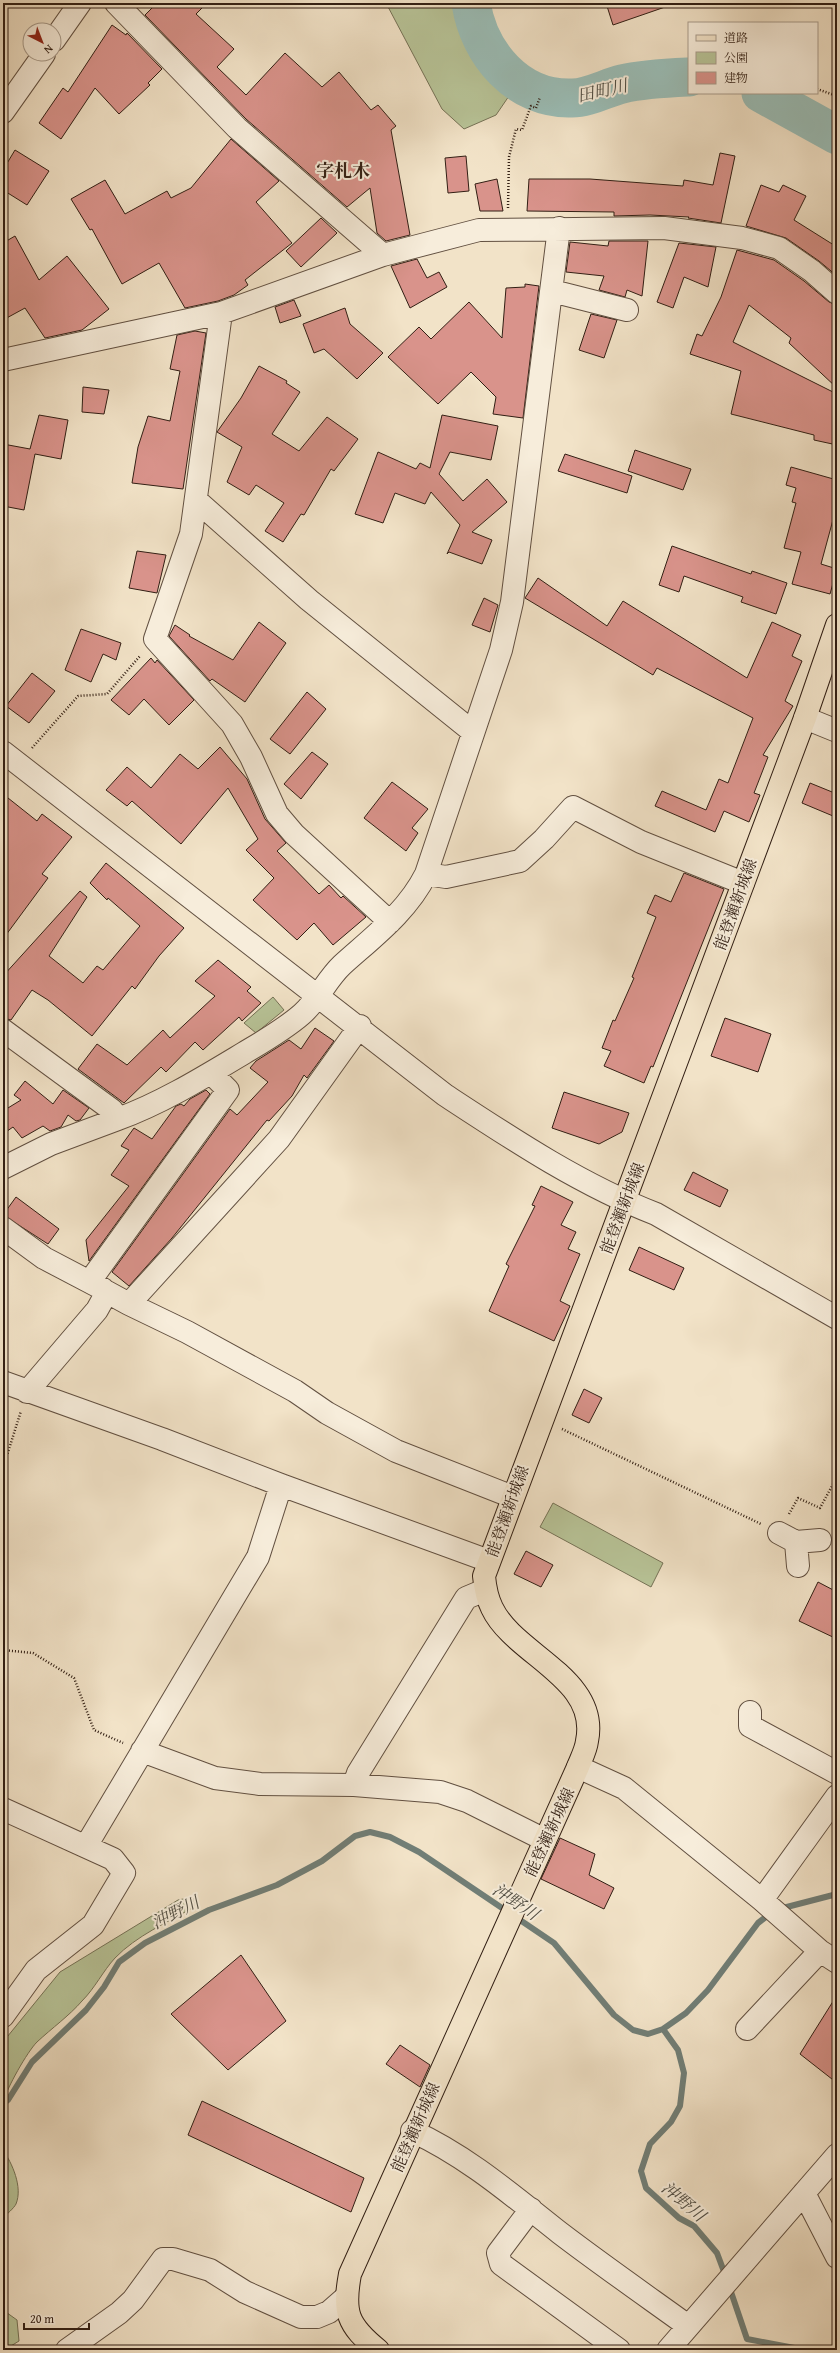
<svg xmlns="http://www.w3.org/2000/svg" width="840" height="2353" viewBox="0 0 840 2353" font-family="'Gentium Book Plus','Noto Serif JP',serif">
<style>
.green{fill:#b8c498;stroke:#757256}
.lines{fill:none;stroke-linecap:round;stroke-linejoin:round}
.stream{stroke:#717e76;stroke-width:6}
.river{stroke:#9bbeb7;stroke-width:39}
.building{fill:#d9938b;stroke:#321f14}
.minor-casing{stroke:#625041;stroke-width:24}
.major-casing{stroke:#321f14;stroke-width:24}
.path{stroke:#321f14;stroke-width:2.5;stroke-dasharray:1 2;stroke-linecap:butt}
.minor{stroke:#f7eddb;stroke-width:22}
.major{stroke:#f2e3c8;stroke-width:22}
.labels{text-anchor:middle;dominant-baseline:central;stroke-width:4;stroke-linejoin:round;paint-order:stroke}
.street-label{font-size:16px;fill:#321f14;stroke:#f7eddb}
.water-label{font-size:17px;font-style:italic;fill:#524f45;stroke:#f7eddb}
.quarter-label{font-size:18px;font-weight:bold;fill:#321f14;stroke:#f7eddb}
</style>
<rect width="100%" height="100%" fill="#f2e3c8"/>
<filter id="stains"><feTurbulence type="fractalNoise" baseFrequency=".005" numOctaves="4"/><feColorMatrix values="0 0 0 0 .2 0 0 0 0 .09 0 0 0 0 .02 0 0 0 .5 -.17"/></filter>
<radialGradient id="worn" r=".72"><stop offset=".6" stop-color="#630" stop-opacity="0"/><stop offset="1" stop-color="#630" stop-opacity=".3"/></radialGradient>
<path class="green" d="M386,3H465L472,32L486,71L509,96L496,115L464,129L442,109Z
M273,997L284,1010L256,1033L244,1023Z
M553,1503L663,1563L651,1587L540,1527Z
M194,1897V1907C168,1922 136,1936 115,1958C103,1971 95,1988 82,2001C69,2016 52,2028 37,2042C27,2052 7,2088 3,2102V2042L60,1972L178,1900Z
M3,2150C12,2163 23,2187 16,2204C14,2208 7,2214 3,2218Z
M3,2310L17,2320L19,2341L6,2349L3,2348Z"/>
<g class="lines">
<path class="stream" d="M779,1909L837,1894
M663,2029L678,2050L684,2073L680,2106L671,2122L650,2144L641,2171L646,2188L679,2218L694,2226L717,2253L726,2277
M3,2104L8,2100L32,2062L86,2010L104,1987L119,1962L145,1943L209,1910L277,1885L322,1861L355,1836L370,1832L390,1837L419,1852L554,1943L614,2015L633,2030L648,2034L663,2029L686,2013L708,1990L758,1923L771,1913
M729,2286L747,2339L805,2350"/>
<path class="river" d="M471,3C479,54 518,100 572,98C588,98 606,88 622,84C643,79 667,78 689,77
M761,93L837,135"/>
</g>
<path class="building" d="M157,3H207L196,14L234,49L217,67L246,95L285,53L322,87L339,72L371,110L378,105L396,126L391,130L410,235L386,241L377,233L370,188L347,207L246,119L145,15Z
M606,3H668V6L613,25Z
M112,25L126,35L127,33L162,69L148,83L150,85L119,114L95,88L61,139L39,123L63,88L68,92Z
M231,139L279,181L256,202L292,243L245,280L248,285L234,295L218,301L185,308L159,263L122,284L92,229L90,230L71,199L105,180L125,214L167,191L171,198L191,188Z
M15,150L49,171L27,205L3,190V170Z
M720,153L735,156L721,223L688,218L689,217L650,215L614,216V212L527,211L529,179H590L683,186L684,180L713,185Z
M466,156L469,191L448,193L445,158Z
M497,179L503,211H480L475,184Z
M761,185L779,192L783,185L806,196L794,220L837,247V276L819,261L786,238L746,226Z
M321,218L337,233L301,267L286,251Z
M15,236L39,280L67,256L109,309L82,330L45,338L25,308L3,320V243Z
M609,241H648L642,296L627,290L625,297L599,290L604,276L566,272L570,242L608,246Z
M679,243L716,247L708,287L684,277L673,308L657,302Z
M737,250L774,260L804,281L829,302L837,305V388L789,343L791,338L749,305L733,342L837,394V445L814,440V435L731,414L741,371L690,354L697,334L702,336L721,297Z
M417,259L427,278L439,272L447,287L410,308L391,266Z
M525,284L539,286L523,418L493,414L496,397L471,372L438,404L388,357L419,327L431,339L469,302L502,338L506,288L525,287Z
M294,300L301,316L280,323L275,307Z
M345,308L350,324L383,353L357,379L324,349L314,353L303,324Z
M591,314L617,320L604,358L579,350Z
M195,331L206,333L183,489L132,483L138,447L148,416L170,421L180,371L170,369L177,335Z
M259,366L287,381L286,383L300,392L272,434L299,451L327,417L358,439L334,471L331,469L304,515L301,514L283,542L265,531L284,503L256,485L249,495L227,482L242,447L217,432L241,398Z
M83,387L109,390L104,414L82,412Z
M39,415L68,420L61,459L35,454L24,510L3,506V444L30,449Z
M442,415L498,426L491,460L450,452L439,474L463,501L487,479L507,502L472,532L492,540L482,564L449,552L447,554L460,525L431,492L425,504L395,493L383,523L355,514L378,452L416,469L420,463L430,468Z
M635,450L691,469L683,490L628,471Z
M565,454L632,476L627,493L558,471Z
M791,467L837,480V505L821,564L837,569L830,594L792,584L801,552L784,548L796,503L792,502L796,488L786,485Z
M672,546L751,574L752,571L787,583L776,614L741,602L743,597L684,576L679,592L659,585Z
M137,551L166,555L157,593L129,588Z
M538,578L607,626L623,601L747,678L772,622L801,635L792,656L802,661L785,701L793,706L763,755L768,757L754,793L760,795L749,822L724,811L715,832L655,806L662,791L706,810L719,779L728,783L753,718L657,668L653,675L525,598Z
M484,598L498,605L490,632L472,625Z
M259,622L286,643L245,702L212,679L210,681L169,636L175,625L190,635L189,636L233,660Z
M81,629L121,643L116,660L103,654L91,682L65,670Z
M151,658L155,663L157,660L194,700L169,725L144,699L129,715L111,700Z
M32,673L55,691L29,723L6,706Z
M307,692L326,709L290,754L270,739Z
M220,747L247,779L265,819L286,843L277,851L319,894L329,885L341,898L343,896L366,917L333,945L314,923L297,940L253,900L274,878L246,850L258,839L228,788L181,844L132,801L127,806L106,790L127,767L151,788L180,754L198,769Z
M312,752L328,764L301,799L284,784Z
M392,782L428,809L412,828L418,833L406,851L364,818Z
M810,783L837,794V805L833,816L802,803Z
M3,794L37,821L42,814L72,837L42,874L48,878L3,939Z
M106,863L184,928L159,956L135,989L132,986L92,1036L48,1000L32,990L11,1020L3,1018V976L80,891L87,897L49,956L83,983L97,966L103,970L140,926L108,898L107,900L90,883Z
M684,873L724,889L653,1067L651,1066L644,1083L604,1066L611,1051L602,1048L613,1020L615,1021L634,978L632,977L656,917L647,913L655,895L671,902Z
M218,960L251,987L247,991L261,1003L242,1021L239,1017L203,1050L195,1042L166,1072L161,1067L124,1103L78,1069L97,1044L127,1065L163,1030L170,1038L215,996L195,981Z
M725,1018L771,1034L758,1072L711,1056Z
M315,1028L334,1041L307,1078L304,1075L292,1096L269,1121L267,1120L172,1238L129,1286L112,1272L230,1109L237,1115L268,1082L250,1068L256,1061L289,1040L301,1049Z
M25,1081L53,1104L63,1090L89,1108L80,1120L76,1121L68,1115L61,1127L50,1131L43,1126L22,1138L13,1127L3,1134V1111L21,1100L14,1095Z
M206,1090L210,1094L89,1261L86,1240L129,1186L111,1175L129,1150L121,1146L134,1128L152,1139L176,1106L181,1104L184,1106L190,1099Z
M564,1092L629,1113L622,1132L599,1144L552,1128Z
M693,1172L728,1190L720,1207L684,1190Z
M541,1186L573,1202L561,1225L576,1232L568,1249L580,1254L560,1301L570,1306L554,1341L489,1311L509,1266L506,1264L535,1206L532,1205Z
M16,1197L59,1229L48,1244L3,1215Z
M639,1247L684,1268L674,1290L629,1270Z
M584,1389L602,1398L589,1423L572,1415Z
M526,1551L553,1565L541,1587L514,1574Z
M818,1582L837,1592V1639L799,1621Z
M560,1838L595,1854L589,1875L614,1888L604,1909L541,1879Z
M241,1955L286,2021L228,2070L171,2014Z
M837,1995V2083L800,2054Z
M400,2045L430,2065L420,2087L386,2064Z
M202,2101L364,2178L351,2212L188,2135Z"/>
<g class="lines">
<g class="minor-casing">
<path id="minor" d="M116,3L237,128L383,255L479,230L664,228L742,238L779,248L812,271L837,293
M54,40L80,3
M3,112L44,54
M552,291L627,310
M221,313L191,534L155,639L232,724L251,757L277,814L294,834L390,922
M3,360L221,313L383,255
M196,500L309,600L473,732
M805,718L837,731
M3,752L445,1095C512,1139 581,1185 656,1214L837,1318
M426,874L446,877L520,861L544,839L573,807L641,842L743,883
M3,1030L112,1110L118,1119C162,1103 204,1077 244,1053C264,1041 285,1029 302,1014C318,1000 327,979 342,965C373,937 407,912 426,874L501,650L512,602L559,228
M3,1168L51,1144L118,1119
M3,1228L44,1258L103,1289
M90,1281L228,1090L211,1073
M129,1304L187,1332L295,1391L327,1413L396,1451L513,1497
M3,1382L162,1439L281,1485L489,1561
M27,1392L97,1310L107,1292L129,1304L279,1139L360,1026
M779,1533L796,1542L820,1540
M796,1542L798,1566
M750,1712V1726L837,1773
M142,1751L215,1778L260,1784L354,1785L440,1792L467,1801L545,1840
M578,1767L624,1788L762,1900L820,1951L837,1962
M354,1785L358,1773L466,1598L485,1590
M3,1809L113,1859L124,1873L93,1925L36,1970L3,2016
M86,1846L258,1557L281,1485
M762,1900L837,1796
M747,2029L820,1951
M412,2131C467,2156 513,2196 560,2233C602,2265 645,2295 688,2326
M804,2193L837,2257
M531,2209L498,2253L501,2264L619,2350
M67,2350L119,2313L133,2300L163,2259H173L210,2270L245,2292L301,2317H317L329,2312L345,2298
M668,2350L837,2155"/>
</g>
<g class="major-casing">
<path id="major" d="M378,2350C347,2325 343,2312 350,2274L578,1767C581,1759 586,1750 587,1741C600,1678 514,1655 492,1608C487,1598 485,1587 484,1576L805,718L837,625"/>
</g>
<path class="path" d="M817,89L837,96
M508,208L509,157L516,129L522,130L531,106L536,108L540,97
M32,748L78,696L107,694L140,656
M562,1429L761,1524
M3,1468L21,1411
M789,1514L798,1498L820,1508L837,1477
M3,1650L33,1653L74,1678L94,1730L123,1743"/>
<use href="#minor" class="minor"/>
<use href="#major" class="major"/>
</g>
<g class="labels">
<g class="street-label">
<text transform="translate(735 904) rotate(-70)">能登瀬新城線</text>
<text transform="translate(622 1208) rotate(-69)">能登瀬新城線</text>
<text transform="translate(507 1511) rotate(-70)">能登瀬新城線</text>
<text transform="translate(549 1832) rotate(-65)">能登瀬新城線</text>
<text transform="translate(415 2127) rotate(-66)">能登瀬新城線</text>
</g>
<g class="water-label">
<text transform="translate(602 90) rotate(-13)">田町川</text>
<text transform="translate(516 1901) rotate(34)">沖野川</text>
<text transform="translate(175 1912) rotate(-27)">沖野川</text>
<text transform="translate(684 2201) rotate(40)">沖野川</text>
</g>
<g class="quarter-label">
<text x="343" y="170">字札木</text>
</g>
</g>
<rect width="840" height="2353" fill="none" stroke="#f2e3c8" stroke-width="16"/>
<rect x="4" y="4" width="832" height="2345" fill="none" stroke="#321f14" stroke-width="2"/>
<rect x="8" y="8" width="824" height="2337" fill="none" stroke="#321f14"/>
<rect x="688" y="22" width="130" height="72" fill="#f7eddb" stroke="#a89b8b"/>
<rect x="696" y="35" width="20" height="6" fill="#f2e3c8" stroke="#a89b8b"/>
<text x="724" y="42" font-size="12" fill="#321f14">道路</text>
<rect x="696" y="52" width="20" height="12" fill="#b8c498" stroke="#a89b8b"/>
<text x="724" y="62" font-size="12" fill="#321f14">公園</text>
<rect x="696" y="72" width="20" height="12" fill="#d9938b" stroke="#a89b8b"/>
<text x="724" y="82" font-size="12" fill="#321f14">建物</text>
<g transform="translate(42 42) rotate(138)"><circle r="19" fill="#f7eddb" stroke="#a89b8b"/>
<path d="M0-3L7 15L0 10L-7 15Z" fill="#8f2418"/>
<text y="-6" font-size="11" font-weight="bold" text-anchor="middle" fill="#321f14">N</text>
</g>
<path d="M24 2323v6h65v-6" fill="none" stroke="#321f14" stroke-width="2"/>
<text x="30" y="2323" font-size="12" fill="#321f14" stroke="#f7eddb" stroke-width="3" paint-order="stroke">20 m</text>
<rect width="100%" height="100%" filter="url(#stains)"/>
<rect width="100%" height="100%" fill="url(#worn)"/>
</svg>
